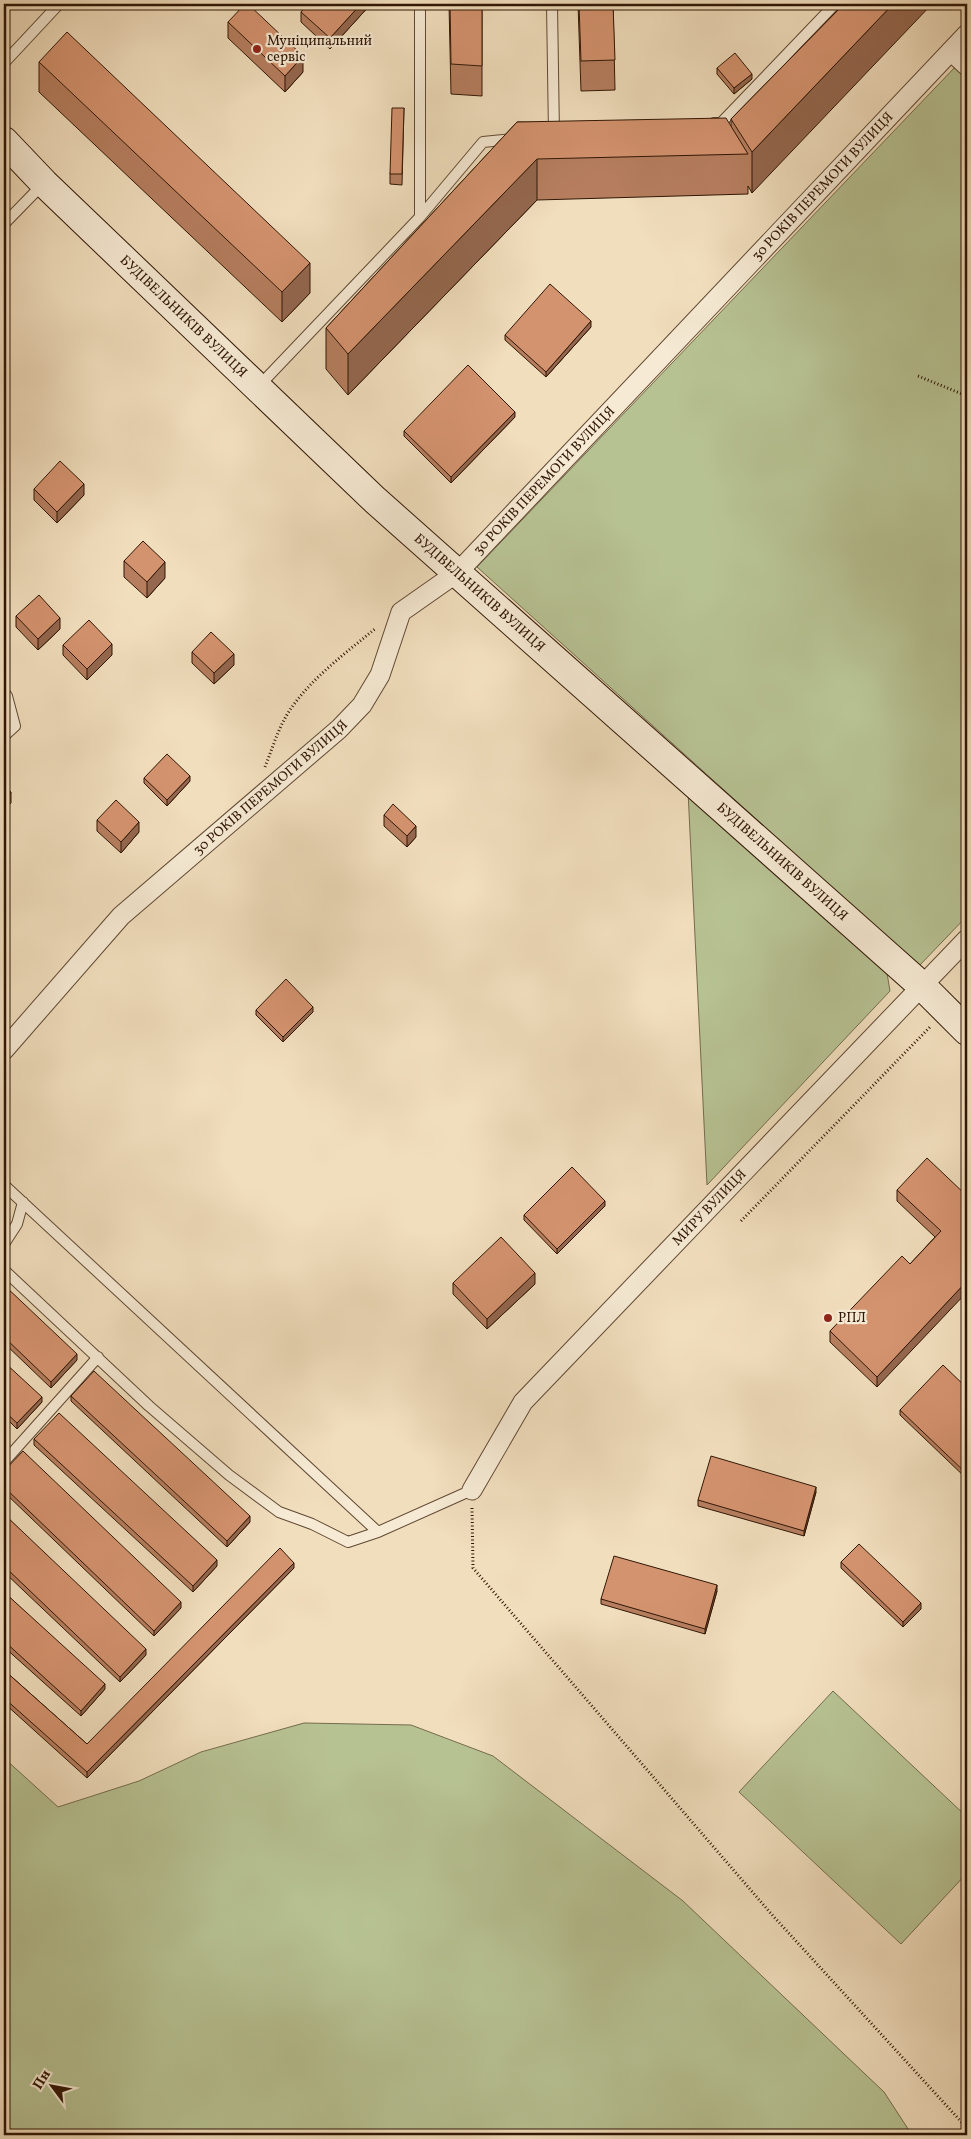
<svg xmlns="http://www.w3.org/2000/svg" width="971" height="2139" viewBox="0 0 971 2139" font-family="Vollkorn,serif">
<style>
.green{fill:#b7c293;stroke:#746c4c}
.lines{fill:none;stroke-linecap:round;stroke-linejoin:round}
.lane-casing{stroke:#604833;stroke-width:12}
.street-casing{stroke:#604833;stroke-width:21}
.secondary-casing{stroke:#301605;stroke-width:30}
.path{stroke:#301605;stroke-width:3;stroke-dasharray:1 2.5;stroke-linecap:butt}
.lane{stroke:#f6ead4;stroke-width:10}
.street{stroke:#f6ead4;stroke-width:19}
.secondary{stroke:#f6ead4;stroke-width:28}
.wall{fill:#b67e5f;stroke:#301605}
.shaded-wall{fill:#94674e;stroke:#301605}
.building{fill:#d4936f;stroke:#301605}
.poi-dot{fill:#8f2418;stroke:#f6ead4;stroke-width:2}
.labels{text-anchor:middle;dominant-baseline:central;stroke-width:4.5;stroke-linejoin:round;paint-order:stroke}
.poi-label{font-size:14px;fill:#301605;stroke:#f6ead4;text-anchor:start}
.street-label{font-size:14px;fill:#301605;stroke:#f6ead4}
</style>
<rect width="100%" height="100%" fill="#f1debd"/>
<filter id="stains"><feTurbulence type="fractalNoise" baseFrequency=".004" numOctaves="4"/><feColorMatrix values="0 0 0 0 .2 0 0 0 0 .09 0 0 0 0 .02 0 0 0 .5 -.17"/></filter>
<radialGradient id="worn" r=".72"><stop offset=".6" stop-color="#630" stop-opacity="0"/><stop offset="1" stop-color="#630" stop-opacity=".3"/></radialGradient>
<path class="green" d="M957,65L967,75V916L919,966L477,567Z
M688,791L886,967L890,991L707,1185Z
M833,1691L967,1817V1873L901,1944L739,1792Z
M304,1723L411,1725L493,1756L683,1901L884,2092L912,2135H4V1758L58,1807L139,1781L201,1752Z"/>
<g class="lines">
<g class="lane-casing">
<path id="lane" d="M552,4L554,135
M4,63L59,4
M714,123H721L835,4
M420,217L483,142L513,139
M4,224L43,184
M259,386L420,217V4
M4,692L7,696L15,726L4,736
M4,1185L378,1532L472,1490
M4,1244L17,1224L23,1202
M4,1270L149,1406L229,1475L279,1512L312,1524L348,1542L378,1532
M4,1462L98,1357"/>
</g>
<g class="street-casing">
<g id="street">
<path d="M951,51L967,66"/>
<path id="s1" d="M4,1050L121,916L339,729L362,705L380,675L401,612L458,572L967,34"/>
<path id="s2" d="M472,1490L523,1402L967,939"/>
</g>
</g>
<g class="secondary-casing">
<g id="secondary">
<path id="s3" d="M4,141L44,183L375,500L922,986L967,1031"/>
</g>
</g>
<path class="path" d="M918,376L967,396
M265,767C273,747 279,725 292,707C314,676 347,652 376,628
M741,1221L931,1026
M472,1508L473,1568L774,1917L967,2128"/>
<use href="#lane" class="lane"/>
<use href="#street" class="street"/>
<use href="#secondary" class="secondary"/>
</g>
<path class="wall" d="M308,4H371L330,49L301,22V12Z
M449,4H482V96L451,94Z
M578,4H613L615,90L581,91Z
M844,4L752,193L748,186V194L537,200L348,395L326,369V328L517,122L731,126V119Z
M228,22L303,72L285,92L228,38Z
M39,62L310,293L282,322L39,92Z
M717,68L752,79L734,94L717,74Z
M404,108L402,185L390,184V174Z
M591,327L546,377L505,340V335Z
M515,417L451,483L404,436V431Z
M34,489L84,495L57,523L34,500Z
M124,561L165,578L147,598L124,577Z
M16,616L60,629L38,650L16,627Z
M63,645L112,655L87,680L63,655Z
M192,652L234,665L214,684L192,663Z
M144,778L190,781L167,806L144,783Z
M384,815L416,837L407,847L384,826Z
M97,820L139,832L121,853L97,831Z
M256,1010L313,1012L283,1042L256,1015Z
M897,1190L967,1196L877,1387L830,1342V1331L910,1264L935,1237L897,1201Z
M605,1206L557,1254L524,1220V1215Z
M453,1283L535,1284L487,1329L453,1294Z
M4,1285L77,1360L51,1388L4,1343Z
M4,1362L42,1402L17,1429L4,1416Z
M967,1388V1479L900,1415V1410Z
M71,1396L250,1522L227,1547L71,1401Z
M34,1439L217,1566L193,1592L34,1445Z
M4,1471L181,1608L154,1636L4,1492Z
M816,1492L804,1536L698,1506V1500Z
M4,1514L146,1655L120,1682L4,1572Z
M841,1562L921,1609L903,1627L841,1568Z
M294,1568L87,1778L4,1703V1670L87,1744Z
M717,1591L705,1634L601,1604V1599Z
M4,1592L105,1689L81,1716L4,1647Z"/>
<path class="shaded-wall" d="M361,4H371L330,49V38Z
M893,4H932L752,193V152Z
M303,56V72L285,92V76Z
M752,74V79L734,94V88Z
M537,159V200L348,395V354Z
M310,263V293L282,322V292Z
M591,321V327L546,377V372Z
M515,412V417L451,483V477Z
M84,484V495L57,523V512Z
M165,562V578L147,598V582Z
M60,618V629L38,650V639Z
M112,644V655L87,680V669Z
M234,654V665L214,684V673Z
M190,776V781L167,806V800Z
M11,792V803L4,810V800Z
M139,822V832L121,853V842Z
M416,826V837L407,847V836Z
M313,1007V1012L283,1042V1037Z
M605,1201V1206L557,1254V1249Z
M535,1273V1284L487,1329V1319Z
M967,1281V1292L877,1387V1377Z
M77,1354V1360L51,1388V1382Z
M42,1397V1402L17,1429V1423Z
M7,1437V1442L4,1446V1441Z
M816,1487V1492L804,1536V1531Z
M250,1516V1522L227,1547V1541Z
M217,1560V1566L193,1592V1586Z
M294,1563V1568L87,1778V1772Z
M717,1585V1591L705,1634V1629Z
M181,1602V1608L154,1636V1631Z
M921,1603V1609L903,1627V1622Z
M146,1649V1655L120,1682V1677Z
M105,1684V1689L81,1716V1711Z"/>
<path class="building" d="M245,4H248L303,56L285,76L228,22Z
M308,4H361L330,38L301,12Z
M450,4H482V66L451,64Z
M579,4H613L615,60L581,61Z
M844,4H893L752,152L731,119Z
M67,32L310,263L282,292L39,62Z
M735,53L752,74L734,88L717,68Z
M392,108H404L402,174H390Z
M726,118L748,154L537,159L348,354L326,328L517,122Z
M550,284L591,321L546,372L505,335Z
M468,365L515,412L451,477L404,431Z
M60,461L84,484L57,512L34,489Z
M143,541L165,562L147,582L124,561Z
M39,595L60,618L38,639L16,616Z
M89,620L112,644L87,669L63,645Z
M211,632L234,654L214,673L192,652Z
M167,754L190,776L167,800L144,778Z
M4,786L11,792L4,800Z
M116,800L139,822L121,842L97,820Z
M393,804L416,826L407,836L384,815Z
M286,979L313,1007L283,1037L256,1010Z
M927,1158L967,1196V1281L877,1377L830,1331L902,1256L910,1264L941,1231L897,1190Z
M572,1167L605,1201L557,1249L524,1215Z
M501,1237L535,1273L487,1319L453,1283Z
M4,1285L77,1354L51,1382L4,1337Z
M4,1362L42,1397L17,1423L4,1411Z
M943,1365L967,1388V1474L900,1410Z
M94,1371L250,1516L227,1541L71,1396Z
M59,1413L217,1560L193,1586L34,1439Z
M4,1433L7,1437L4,1441Z
M23,1451L181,1602L154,1631L4,1487V1471Z
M711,1456L816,1487L804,1531L698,1500Z
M4,1514L146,1649L120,1677L4,1566Z
M859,1544L921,1603L903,1622L841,1562Z
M280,1548L294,1563L87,1772L4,1698V1670L87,1744Z
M614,1556L717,1585L705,1629L601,1599Z
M4,1592L105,1684L81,1711L4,1641Z"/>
<g class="poi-dot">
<circle cx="257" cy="49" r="5"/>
<circle cx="828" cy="1318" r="5"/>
</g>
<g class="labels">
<g class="poi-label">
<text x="267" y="41">Муніципальний<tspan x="267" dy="16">сервіс</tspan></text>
<text x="838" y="1318">РПЛ</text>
</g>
<g class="street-label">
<text stroke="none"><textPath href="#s1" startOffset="1200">30 РОКІВ ПЕРЕМОГИ ВУЛИЦЯ</textPath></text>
<text stroke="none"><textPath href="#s3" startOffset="251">БУДІВЕЛЬНИКІВ ВУЛИЦЯ</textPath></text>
<text stroke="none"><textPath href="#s1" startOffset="795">30 РОКІВ ПЕРЕМОГИ ВУЛИЦЯ</textPath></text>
<text stroke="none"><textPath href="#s3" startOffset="656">БУДІВЕЛЬНИКІВ ВУЛИЦЯ</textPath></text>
<text stroke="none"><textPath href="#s1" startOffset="375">30 РОКІВ ПЕРЕМОГИ ВУЛИЦЯ</textPath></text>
<text stroke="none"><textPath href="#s3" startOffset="1061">БУДІВЕЛЬНИКІВ ВУЛИЦЯ</textPath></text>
<text stroke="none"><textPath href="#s2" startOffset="371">МИРУ ВУЛИЦЯ</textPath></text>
</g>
</g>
<rect width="971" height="2139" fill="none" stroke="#f1debd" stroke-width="20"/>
<rect x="5" y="5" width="961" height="2129" fill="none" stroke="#301605" stroke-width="2.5"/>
<rect x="10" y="10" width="951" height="2119" fill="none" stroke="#301605"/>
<g transform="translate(52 2086) rotate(302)" stroke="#f6ead4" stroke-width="4" paint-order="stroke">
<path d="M0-4L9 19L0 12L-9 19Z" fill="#301605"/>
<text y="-8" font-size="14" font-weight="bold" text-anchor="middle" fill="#301605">Пн</text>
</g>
<rect width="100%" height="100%" filter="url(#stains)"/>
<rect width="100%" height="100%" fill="url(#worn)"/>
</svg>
